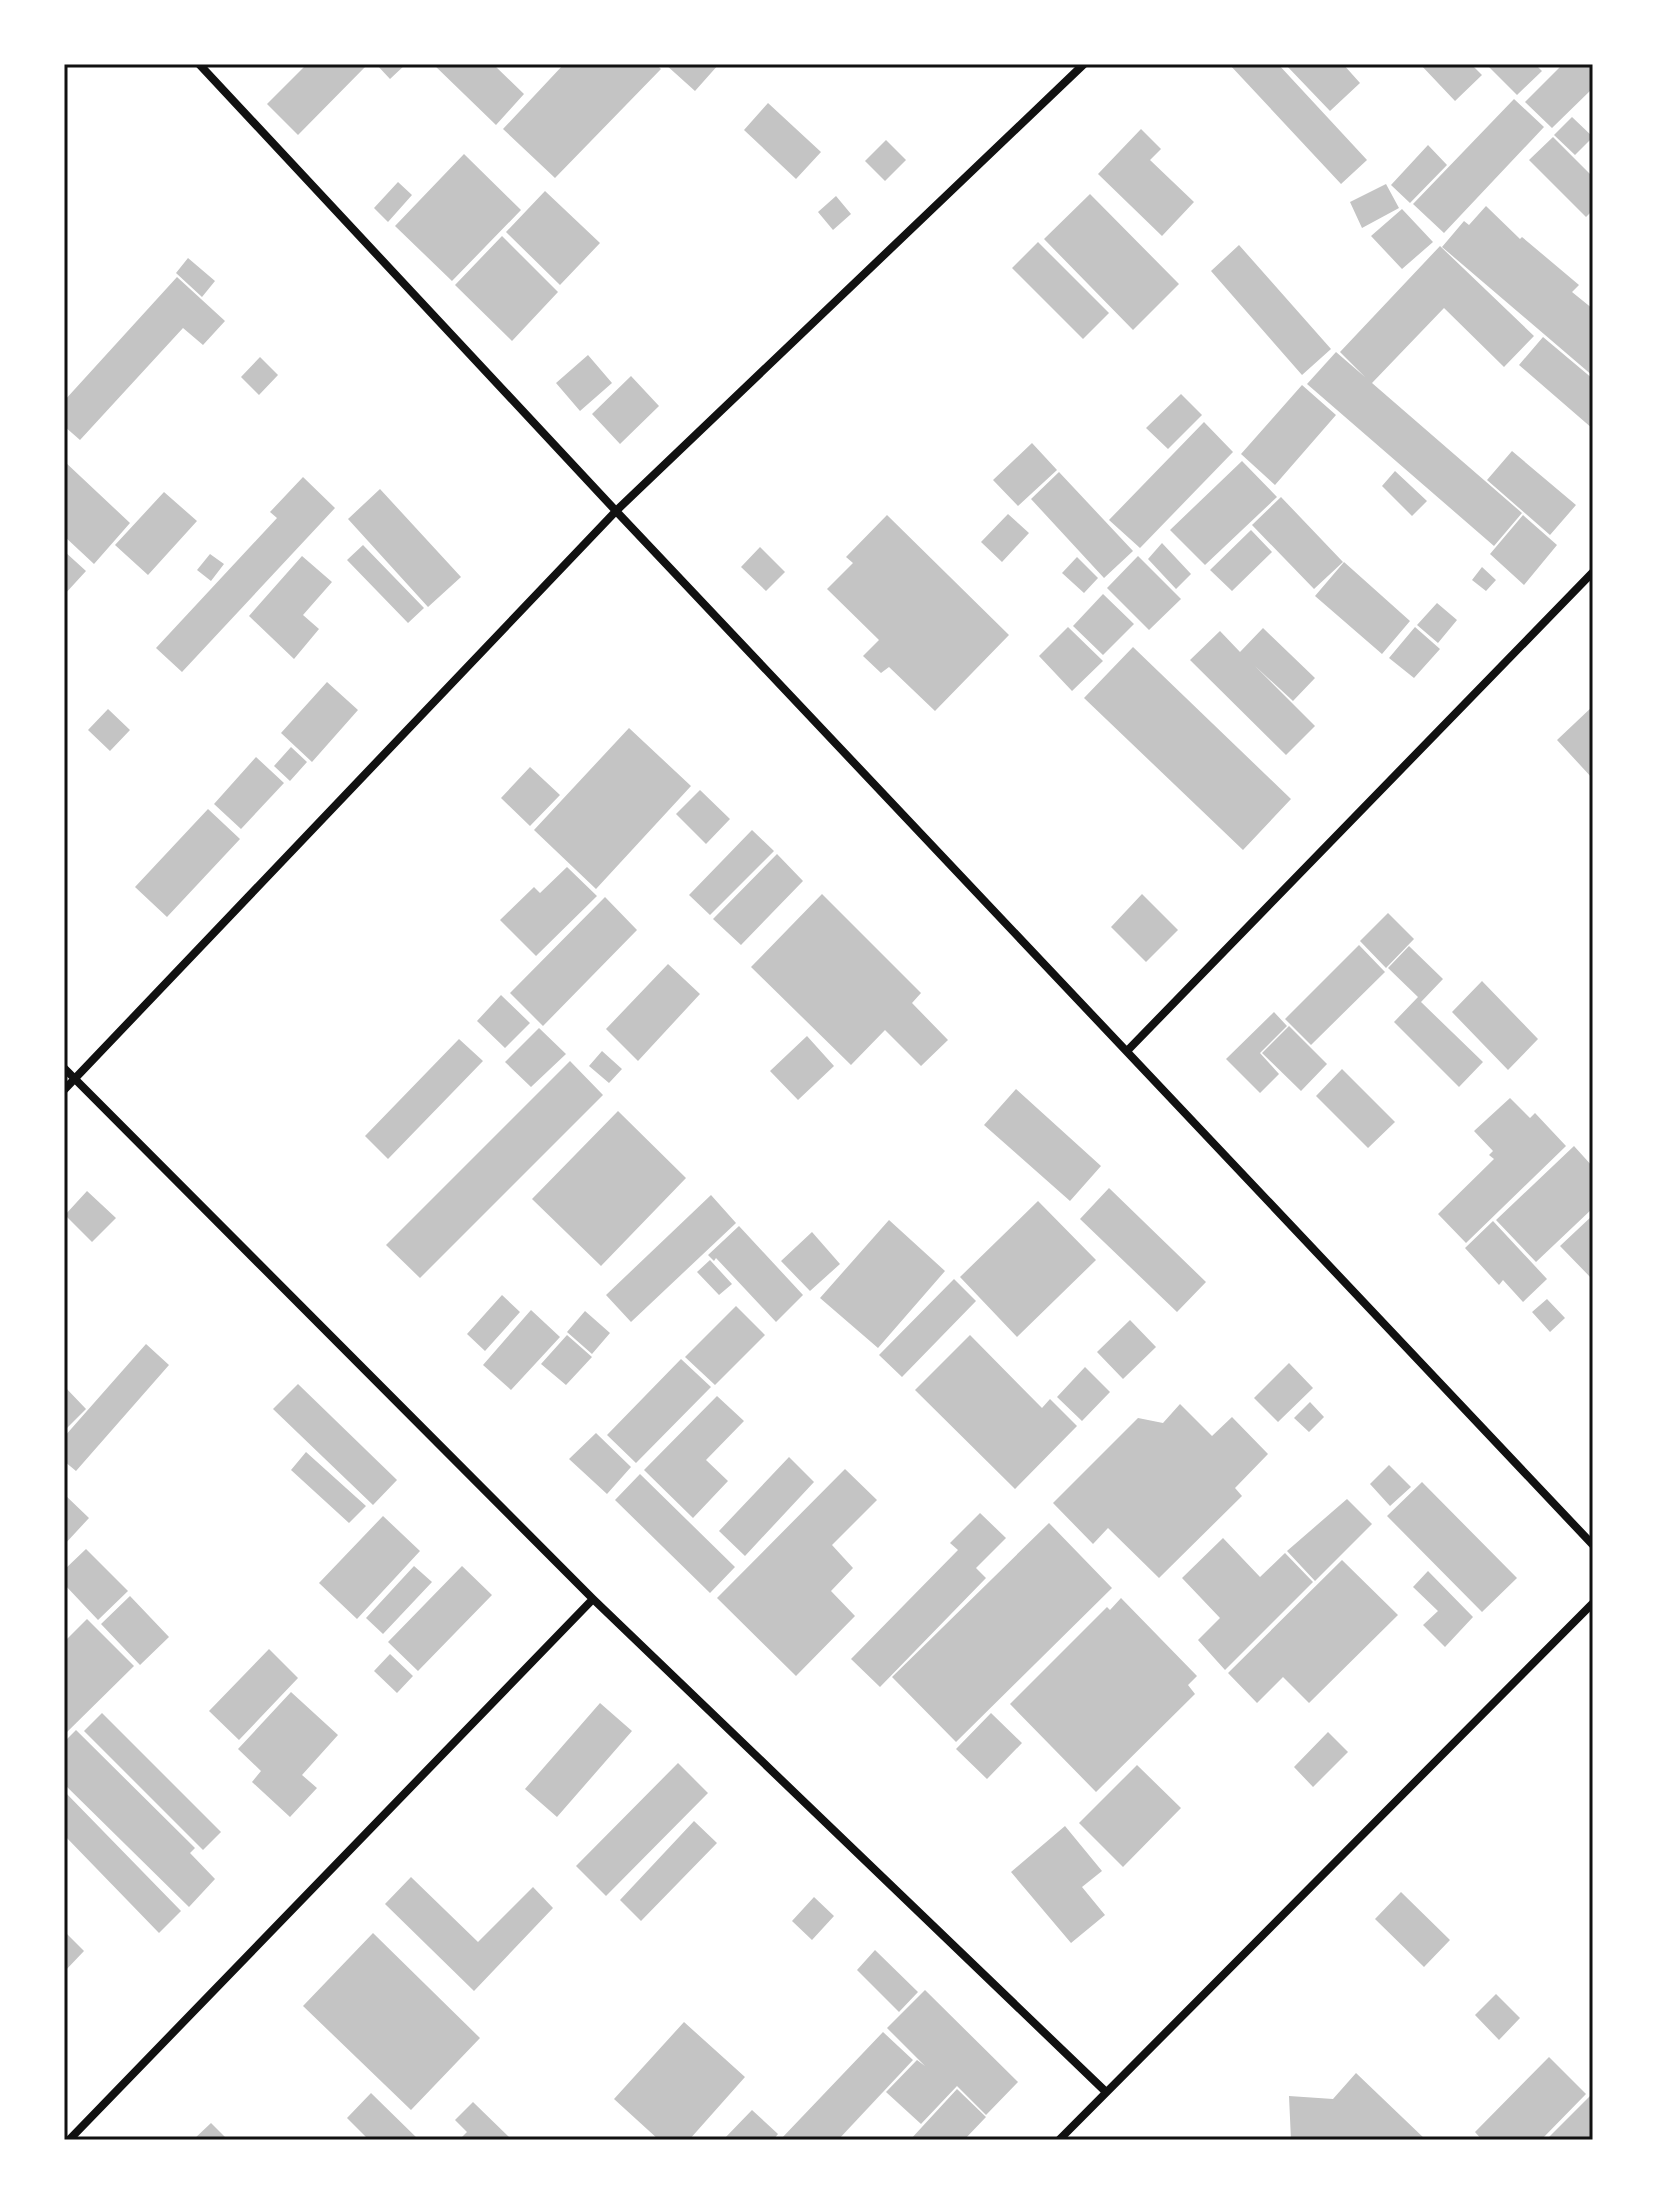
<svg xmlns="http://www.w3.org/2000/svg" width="1657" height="2204" viewBox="0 0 1657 2204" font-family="'PT Serif',serif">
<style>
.building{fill:#c4c4c4}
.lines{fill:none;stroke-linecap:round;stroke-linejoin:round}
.minor{stroke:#111;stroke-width:8}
.neatline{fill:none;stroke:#111;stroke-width:3}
</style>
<rect width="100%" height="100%" fill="#fff"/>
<path class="building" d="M307,64L367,65L298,135L267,104Z
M376,64H406L390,79Z
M433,64H493L524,94L496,125Z
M564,64H656L661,69L555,178L503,129Z
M665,64H719L695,91Z
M1229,64H1278L1367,160L1341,184Z
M1285,64H1343L1360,83L1330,111Z
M1420,64H1471L1482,75L1455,101Z
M1486,64H1535L1542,71L1517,95Z
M1563,64H1593V88L1552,128L1525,102Z
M1514,99L1544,127L1444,233L1413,204Z
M768,103L821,152L796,179L744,130Z
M1572,117L1593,137L1575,155L1554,135Z
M1141,129L1161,149L1150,160L1194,202L1162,236L1098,174Z
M1553,137L1593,177V210L1586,217L1529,160Z
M886,140L906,160L885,181L865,161Z
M1428,145L1447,165L1410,203L1391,185Z
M464,154L521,210L452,281L395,226Z
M398,182L412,195L388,222L374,208Z
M1386,184L1399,208L1362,228L1350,202Z
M545,191L600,243L560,285L506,232Z
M1090,194L1179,284L1133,330L1044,239Z
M836,196L851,214L833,230L818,212Z
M1486,206L1520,239L1522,237L1579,285L1572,292L1593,309V376L1442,247L1464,221L1469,225Z
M1402,209L1433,242L1402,269L1371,236Z
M502,236L558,292L512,341L455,285Z
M1038,242L1109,313L1083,339L1012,268Z
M1239,245L1331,349L1302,375L1211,271Z
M1440,246L1534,336L1504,367L1444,308L1372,383L1522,513L1494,546L1307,384L1336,352L1365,377L1340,352Z
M188,258L215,281L202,297L176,273Z
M177,277L225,321L203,345L183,328L80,440L64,426V401Z
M1543,337L1593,379V429L1519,365Z
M588,355L612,383L580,411L556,383Z
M260,357L278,375L259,395L241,377Z
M631,376L659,406L620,444L592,414Z
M1302,385L1336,415L1275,485L1241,454Z
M1181,394L1202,415L1168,449L1146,428Z
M1204,422L1233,452L1140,548L1109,520Z
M1032,443L1057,470L1018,506L993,480Z
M1512,451L1576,505L1550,535L1487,480Z
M64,461L130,523L94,564L64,536Z
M1242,461L1277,497L1205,565L1170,530Z
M1395,471L1427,501L1412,516L1382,486Z
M1059,472L1133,551L1104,578L1031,499Z
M303,477L335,508L182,672L156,648L277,518L270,512Z
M380,489L461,577L428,607L348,519Z
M164,492L197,521L148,575L115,545Z
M1281,497L1343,562L1314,589L1252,525Z
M1008,514L1029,533L1002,562L981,542Z
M887,515L1009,635L935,711L889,667L881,673L863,656L879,640L827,589L853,563L846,557Z
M1523,515L1557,545L1524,585L1490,554Z
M1251,530L1272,552L1232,591L1210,570Z
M1162,543L1191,574L1176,589L1148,559Z
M363,545L424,608L408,623L347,560Z
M760,547L785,572L766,591L741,567Z
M64,551L86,571L64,595Z
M210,554L224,564L211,581L197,570Z
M302,556L332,582L303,615L319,629L294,659L249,616Z
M1138,556L1181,599L1149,630L1107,588Z
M1077,557L1098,578L1084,593L1062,573Z
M1344,562L1410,621L1382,654L1315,596Z
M1482,567L1496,580L1486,591L1472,580Z
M1103,594L1134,624L1103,655L1073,626Z
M1437,603L1457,620L1438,643L1417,625Z
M1068,627L1103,661L1072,691L1039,656Z
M1415,627L1440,649L1414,678L1389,658Z
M1263,628L1315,678L1293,701L1255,666L1315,726L1286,755L1190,660L1220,631L1240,652Z
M1133,647L1291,799L1243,850L1084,698Z
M327,682L358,710L312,762L281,733Z
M1593,706V779L1557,740Z
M108,709L130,730L110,751L88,730Z
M629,728L691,786L596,889L534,830Z
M291,747L307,762L290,781L274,766Z
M256,757L284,783L241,829L214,804Z
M530,767L560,795L530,826L501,798Z
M700,790L730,819L706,844L676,814Z
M208,809L240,839L167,917L135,887Z
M752,830L774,851L710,915L689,895Z
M777,854L803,881L741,945L713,919Z
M567,867L597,896L536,956L500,920L534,887L540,893Z
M822,894L921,993L912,1003L948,1040L921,1066L885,1030L851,1065L751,967Z
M1142,894L1178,930L1146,962L1111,927Z
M605,897L637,930L543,1026L510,993Z
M1388,913L1414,939L1386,968L1360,941Z
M1359,945L1385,972L1311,1045L1285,1019Z
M1409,946L1443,979L1421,1002L1483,1062L1459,1087L1394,1022L1418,997L1388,968Z
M668,964L700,994L638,1061L606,1029Z
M1482,981L1538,1039L1508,1070L1452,1012Z
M501,995L530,1023L505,1048L477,1021Z
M1274,1012L1287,1026L1260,1053L1279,1074L1260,1093L1226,1059Z
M1289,1026L1327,1064L1301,1091L1262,1053Z
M539,1028L566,1054L531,1087L505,1062Z
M807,1036L834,1066L798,1100L770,1071Z
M459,1039L483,1061L388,1159L365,1136Z
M602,1051L622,1069L609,1083L589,1066Z
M570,1061L603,1095L420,1278L386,1245Z
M1342,1069L1395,1122L1368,1148L1316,1096Z
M1016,1089L1101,1166L1070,1201L984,1125Z
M1510,1098L1530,1118L1535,1113L1566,1146L1466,1243L1438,1214L1494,1159L1489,1155L1493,1151L1474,1131Z
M618,1111L686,1178L601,1266L532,1199Z
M1574,1146L1593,1167V1208L1536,1262L1496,1220Z
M1109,1188L1206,1282L1177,1312L1080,1219Z
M87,1191L116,1218L92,1242L65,1215Z
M711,1195L736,1223L631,1322L606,1295Z
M1038,1201L1096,1260L1017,1337L960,1277Z
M1593,1215V1280L1560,1246Z
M889,1220L945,1271L878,1348L820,1298Z
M1493,1221L1547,1279L1523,1302L1503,1280L1499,1285L1465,1248Z
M739,1226L803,1295L776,1322L716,1258L714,1261L708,1255Z
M812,1232L840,1264L810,1291L781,1261Z
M710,1260L732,1284L719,1295L697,1272Z
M954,1279L976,1301L902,1377L879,1355Z
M502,1295L520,1312L485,1351L467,1334Z
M1547,1299L1565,1318L1550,1332L1532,1312Z
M736,1306L765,1335L715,1385L685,1357Z
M531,1310L560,1337L511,1390L483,1365Z
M585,1311L610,1333L592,1354L567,1332Z
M1130,1320L1156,1347L1123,1379L1097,1352Z
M567,1335L592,1357L566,1385L541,1364Z
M970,1335L1042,1408L1050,1399L1077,1426L1015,1489L915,1390Z
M146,1344L169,1365L76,1471L64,1461V1437Z
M681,1359L711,1387L636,1463L607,1435Z
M1289,1363L1313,1388L1278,1422L1254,1398Z
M1085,1367L1110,1392L1082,1421L1057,1397Z
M298,1384L397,1480L373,1505L273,1409Z
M64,1386L86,1409L64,1431Z
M717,1396L744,1421L706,1460L728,1481L693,1518L644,1470Z
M1310,1402L1324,1417L1309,1432L1294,1418Z
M1180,1404L1212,1436L1232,1417L1268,1454L1235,1488L1242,1496L1159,1578L1108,1528L1093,1544L1053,1503L1138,1418L1163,1423Z
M596,1433L631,1467L607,1494L569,1459Z
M306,1452L366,1506L349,1523L291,1470Z
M789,1457L814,1482L745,1556L719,1531Z
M1389,1465L1411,1487L1390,1506L1370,1484Z
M845,1469L877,1500L832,1545L853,1568L831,1591L855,1616L796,1676L717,1598Z
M640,1474L735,1567L710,1593L615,1500Z
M1422,1482L1517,1578L1482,1612L1387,1516Z
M64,1494L89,1518L64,1545Z
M1347,1499L1372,1524L1315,1581L1287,1551Z
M980,1513L1006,1538L976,1568L986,1578L880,1687L851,1659L958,1550L950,1543Z
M383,1516L420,1551L357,1619L319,1583Z
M1049,1523L1112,1588L956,1742L892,1677Z
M1223,1538L1260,1577L1285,1553L1313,1582L1225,1670L1198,1640L1220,1618L1182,1578Z
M86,1549L128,1591L98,1620L64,1584V1570Z
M1342,1560L1398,1615L1309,1703L1283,1677L1257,1703L1228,1673Z
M414,1566L432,1582L383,1634L366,1618Z
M462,1566L492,1595L418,1671L388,1642Z
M1428,1571L1473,1617L1445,1647L1423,1625L1438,1611L1413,1587Z
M130,1596L169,1637L140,1665L101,1624Z
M1121,1598L1197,1676L1188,1685L1195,1694L1096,1792L1010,1704L1107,1607L1110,1610Z
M87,1619L134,1666L64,1735V1642Z
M269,1649L298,1678L239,1740L209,1711Z
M390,1654L413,1676L397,1693L374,1671Z
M291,1692L338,1735L302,1775L317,1788L290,1817L252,1782L261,1771L238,1749Z
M600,1703L632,1731L557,1817L525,1789Z
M102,1713L221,1832L203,1850L84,1731Z
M991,1713L1022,1743L987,1779L956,1749Z
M76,1730L195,1848L190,1853L215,1879L189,1907L64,1784V1742Z
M1328,1732L1348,1752L1313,1787L1294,1767Z
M678,1763L708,1793L606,1896L576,1866Z
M1137,1765L1181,1808L1123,1867L1079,1823Z
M64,1791L181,1911L159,1933L64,1835Z
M694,1821L717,1843L641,1921L620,1900Z
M1065,1826L1102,1871L1082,1887L1105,1915L1071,1943L1011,1872Z
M411,1877L478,1942L533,1887L553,1908L474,1991L385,1904Z
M1401,1892L1450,1940L1424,1967L1375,1919Z
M814,1897L834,1916L812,1940L792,1921Z
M64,1931L84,1951L64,1972Z
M373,1933L480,2038L411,2110L303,2006Z
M875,1950L918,1992L899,2012L857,1970Z
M925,1990L1018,2082L986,2115L957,2086L921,2124L886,2092L917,2060L925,2066L887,2028Z
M1496,1994L1520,2018L1499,2040L1475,2015Z
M684,2022L745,2077L689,2140H659L614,2099Z
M883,2032L913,2060L838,2140H780Z
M1549,2057L1586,2094L1541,2140H1482L1475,2132Z
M1356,2073L1426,2140H1291L1289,2096L1333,2099Z
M957,2089L986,2117L964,2140H910Z
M371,2093L419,2140H369L347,2118Z
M1593,2093V2140H1546Z
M473,2102L512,2140H459L467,2132L455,2120Z
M752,2110L778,2134L773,2140H723Z
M211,2123L228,2140H193Z"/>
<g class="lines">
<path class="minor" d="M199,64L616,511L1593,1545
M1128,1050L1593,572
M64,1068L593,1599L1105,2091
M64,1090L616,511L1084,64
M69,2140L593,1599
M1059,2140L1593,1603"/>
</g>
<rect width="1657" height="2204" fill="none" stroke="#ffffff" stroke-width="132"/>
<rect x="66" y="66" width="1525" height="2072" class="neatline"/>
</svg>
